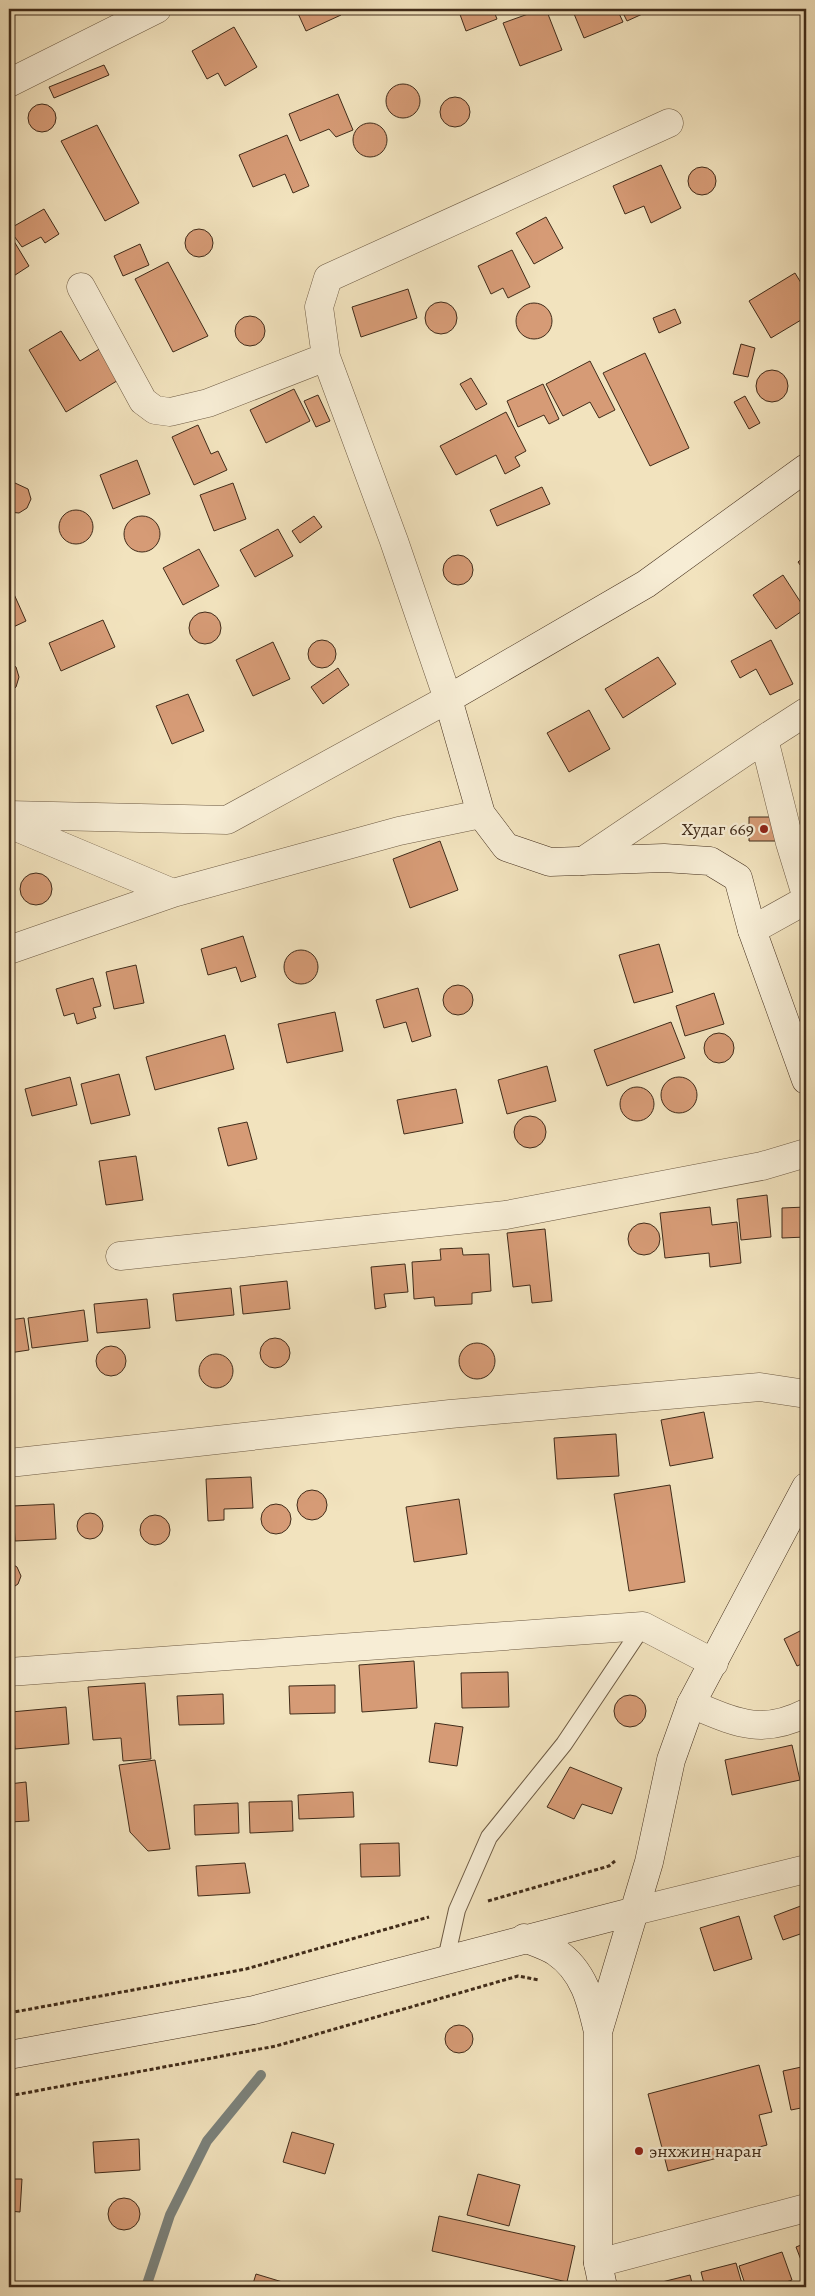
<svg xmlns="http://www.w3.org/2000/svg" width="815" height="2296" viewBox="0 0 815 2296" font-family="Alegreya,serif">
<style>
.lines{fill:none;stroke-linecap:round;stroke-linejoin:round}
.stream{stroke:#7b827c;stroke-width:10}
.building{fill:#d69b76;stroke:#412c1a}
.lane-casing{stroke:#6d5a43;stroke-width:18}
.street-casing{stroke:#6d5a43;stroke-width:29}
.secondary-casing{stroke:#412c1a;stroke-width:29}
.path{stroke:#412c1a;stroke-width:3;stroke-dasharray:4 2.5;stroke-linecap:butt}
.lane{stroke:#f7edd5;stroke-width:16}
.street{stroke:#f7edd5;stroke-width:28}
.secondary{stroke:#f7edd5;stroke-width:28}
.poi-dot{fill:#8f2418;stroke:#f7edd5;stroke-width:2}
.labels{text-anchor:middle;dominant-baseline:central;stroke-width:4.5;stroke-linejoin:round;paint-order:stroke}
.poi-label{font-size:18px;fill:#412c1a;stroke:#f7edd5;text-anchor:end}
</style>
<rect width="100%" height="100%" fill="#f2e3be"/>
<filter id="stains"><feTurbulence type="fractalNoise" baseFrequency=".004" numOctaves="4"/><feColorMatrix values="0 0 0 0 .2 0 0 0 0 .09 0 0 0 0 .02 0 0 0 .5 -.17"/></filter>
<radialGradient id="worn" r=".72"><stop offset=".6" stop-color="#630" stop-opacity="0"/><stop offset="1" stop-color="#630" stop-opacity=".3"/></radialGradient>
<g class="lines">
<path class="stream" d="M146,2287L170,2215L207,2141L261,2075"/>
</g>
<path class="building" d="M296,9H338L341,15L306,31Z
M458,9H493L497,19L466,31Z
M542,9H546L562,50L520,66L503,23Z
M572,9H617L623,22L584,38Z
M621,9H648L649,11L627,21Z
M234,27L257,67L225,86L218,73L207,79L192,51Z
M104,65L109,75L54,98L49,87Z
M386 101a17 17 0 1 1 34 0a17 17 0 1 1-34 0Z
M338,94L353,130L336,137L329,129L300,141L289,114Z
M440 112a15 15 0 1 1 30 0a15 15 0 1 1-30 0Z
M28 118a14 14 0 1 1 28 0a14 14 0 1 1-28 0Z
M353 140a17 17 0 1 1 34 0a17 17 0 1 1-34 0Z
M97,125L139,203L105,221L61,141Z
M287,135L309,186L293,193L285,174L253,187L239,155Z
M661,165L681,208L651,223L644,206L625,214L613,186Z
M688 181a14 14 0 1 1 28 0a14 14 0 1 1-28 0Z
M44,209L59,234L45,243L41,237L22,247L9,229Z
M546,217L563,248L534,264L516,233Z
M185 243a14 14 0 1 1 28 0a14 14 0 1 1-28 0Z
M9,233L29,266L9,279Z
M140,244L149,265L123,276L114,256Z
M512,250L530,287L508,298L503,288L491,294L478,266Z
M168,262L208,336L173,352L135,279Z
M795,273L806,291V317L771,338L749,301Z
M408,289L417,318L361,337L352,307Z
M425 318a16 16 0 1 1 32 0a16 16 0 1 1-32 0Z
M516 321a18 18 0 1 1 36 0a18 18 0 1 1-36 0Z
M675,309L681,323L659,333L653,318Z
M235 331a15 15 0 1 1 30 0a15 15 0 1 1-30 0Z
M61,331L80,361L101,348L120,379L66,412L29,350Z
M741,344L755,348L748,377L733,374Z
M645,353L689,448L650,466L603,373Z
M590,361L615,410L599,418L590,402L563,416L546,384Z
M756 386a16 16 0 1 1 32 0a16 16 0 1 1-32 0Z
M471,378L487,404L476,410L460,384Z
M543,384L559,419L549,424L544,415L518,427L507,401Z
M294,389L310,421L266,443L250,410Z
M318,395L330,421L316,427L304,401Z
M745,396L760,423L749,429L734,402Z
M506,412L526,451L515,457L520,466L505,474L496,455L456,475L440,446Z
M198,425L211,454L218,451L227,470L194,485L172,437Z
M137,460L150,494L113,509L100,475Z
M15,483L28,489L31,499L27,508L19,513L9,512V485Z
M233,483L246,519L214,531L200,495Z
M542,487L550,504L497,526L490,510Z
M59 527a17 17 0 1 1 34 0a17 17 0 1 1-34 0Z
M124 534a18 18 0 1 1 36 0a18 18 0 1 1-36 0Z
M314,516L322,527L300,543L292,531Z
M278,529L293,556L255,577L240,550Z
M199,549L219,586L183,605L163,568Z
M443 570a15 15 0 1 1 30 0a15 15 0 1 1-30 0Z
M806,555V573L798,562Z
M783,575L805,609L776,629L753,595Z
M9,583L26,621L9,629Z
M189 628a16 16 0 1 1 32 0a16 16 0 1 1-32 0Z
M103,620L115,647L61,671L49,643Z
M308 654a14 14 0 1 1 28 0a14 14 0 1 1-28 0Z
M771,640L793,684L770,695L756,669L740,678L731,661Z
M273,642L290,679L253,696L236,660Z
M658,657L676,684L623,718L605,689Z
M9,662L16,667L19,677L16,687L9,693Z
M338,668L349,685L323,704L311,687Z
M188,694L204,731L172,744L156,706Z
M589,710L610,749L569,772L547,733Z
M749,817H778V841H749Z
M440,841L458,890L410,908L393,859Z
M20 889a16 16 0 1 1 32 0a16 16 0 1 1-32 0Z
M243,936L256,977L241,982L236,967L208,975L201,949Z
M659,944L673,992L634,1003L619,955Z
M284 967a17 17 0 1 1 34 0a17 17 0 1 1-34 0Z
M136,965L144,1003L114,1009L106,972Z
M93,978L101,1006L93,1008L96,1018L77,1024L74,1013L64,1016L56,989Z
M443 1000a15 15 0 1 1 30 0a15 15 0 1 1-30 0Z
M418,988L431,1036L412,1042L406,1022L384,1028L376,1000Z
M714,993L724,1024L685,1036L676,1006Z
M335,1012L343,1051L287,1063L278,1024Z
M671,1022L685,1058L607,1086L594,1050Z
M704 1048a15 15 0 1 1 30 0a15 15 0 1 1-30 0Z
M225,1035L234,1069L155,1090L146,1057Z
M547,1066L556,1101L507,1114L498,1080Z
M119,1074L130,1115L91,1124L81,1084Z
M661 1095a18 18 0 1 1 36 0a18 18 0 1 1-36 0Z
M70,1077L77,1105L32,1116L25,1089Z
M620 1104a17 17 0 1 1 34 0a17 17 0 1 1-34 0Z
M456,1089L463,1123L404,1134L397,1100Z
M9,1106L12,1122L9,1123Z
M514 1132a16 16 0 1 1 32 0a16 16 0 1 1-32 0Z
M247,1122L257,1159L228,1166L218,1128Z
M136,1156L143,1200L106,1205L99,1161Z
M767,1195L771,1237L741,1240L737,1199Z
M710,1207L712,1225L737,1222L741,1263L710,1267L709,1253L665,1258L660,1213Z
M806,1207V1237L782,1238V1208Z
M628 1239a16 16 0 1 1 32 0a16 16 0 1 1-32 0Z
M545,1229L552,1301L532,1303L530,1285L513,1287L507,1233Z
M462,1248L463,1255L489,1254L491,1291L472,1293V1304L435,1306L434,1297L414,1299L412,1262L441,1260L440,1249Z
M405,1264L408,1292L384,1294L386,1307L375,1309L371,1267Z
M287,1281L290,1309L243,1314L240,1286Z
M231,1288L234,1315L176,1321L173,1294Z
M147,1299L150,1328L97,1333L94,1304Z
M84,1310L88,1341L32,1348L28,1318Z
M24,1318L29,1350L9,1353V1320Z
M260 1353a15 15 0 1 1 30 0a15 15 0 1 1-30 0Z
M459 1361a18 18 0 1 1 36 0a18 18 0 1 1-36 0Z
M96 1361a15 15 0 1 1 30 0a15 15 0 1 1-30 0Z
M199 1371a17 17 0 1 1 34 0a17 17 0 1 1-34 0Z
M704,1412L713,1458L670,1466L661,1420Z
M616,1434L619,1476L557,1479L554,1438Z
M251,1477L253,1508L224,1509V1520L208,1521L206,1479Z
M670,1485L685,1582L629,1591L614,1494Z
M297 1505a15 15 0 1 1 30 0a15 15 0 1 1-30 0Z
M459,1499L467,1554L414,1562L406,1507Z
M261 1519a15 15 0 1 1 30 0a15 15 0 1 1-30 0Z
M54,1504L56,1539L15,1541L13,1506Z
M77 1526a13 13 0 1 1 26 0a13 13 0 1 1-26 0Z
M140 1530a15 15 0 1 1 30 0a15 15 0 1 1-30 0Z
M9,1562L17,1567L21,1576L18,1584L9,1590Z
M806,1628V1662L797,1666L784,1639Z
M414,1661L417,1708L362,1712L359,1665Z
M508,1672L509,1707L462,1708L461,1673Z
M145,1683L151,1759L123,1761L121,1738L93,1740L88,1687Z
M335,1685V1713L290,1714L289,1686Z
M223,1694L224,1724L179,1725L177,1696Z
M614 1711a16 16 0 1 1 32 0a16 16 0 1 1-32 0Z
M66,1707L69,1744L15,1749L11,1712Z
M435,1723L463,1727L457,1766L429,1762Z
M792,1745L800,1780L732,1795L725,1760Z
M155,1760L170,1849L148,1851L130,1832L119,1765Z
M570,1767L622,1788L612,1814L582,1804L574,1819L547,1807Z
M26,1782L29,1821L9,1822V1784Z
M353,1792L354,1817L299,1819L298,1795Z
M292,1801L293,1831L250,1833L249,1802Z
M238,1803L239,1833L195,1835L194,1805Z
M399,1843L400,1876L361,1877L360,1844Z
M245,1863L250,1893L198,1896L196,1866Z
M806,1904V1932L783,1940L774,1916Z
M739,1916L752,1959L714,1971L700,1928Z
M445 2039a14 14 0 1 1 28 0a14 14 0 1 1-28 0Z
M759,2065L772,2112L759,2115L767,2145L668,2171L648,2094Z
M806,2066V2107L791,2110L783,2071Z
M292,2132L334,2144L325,2174L283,2162Z
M139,2139L140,2170L95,2173L93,2142Z
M478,2174L520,2185L509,2226L467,2215Z
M9,2179H22L20,2212L9,2211Z
M108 2214a16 16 0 1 1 32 0a16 16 0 1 1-32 0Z
M439,2216L575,2246L567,2282L432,2251Z
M806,2243V2273L796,2247Z
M782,2252L792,2280L771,2287H746L739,2266Z
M736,2263L743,2287H705L701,2272Z
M256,2274L299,2287H252Z
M690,2275L693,2287H655L654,2284Z
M103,2283V2287H38V2284Z"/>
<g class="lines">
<g class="lane-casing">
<path id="lane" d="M446,1959L457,1910L489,1837L564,1744L643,1626"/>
</g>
<g class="street-casing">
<path id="street" d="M9,83L157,9
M81,287L143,401L155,410L170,412L208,403L326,357
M806,712L764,739L790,843L806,895
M9,815L227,820L448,699L394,541L326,357L319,307L328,278L669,123
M9,824L173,893
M583,861L764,739
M752,930L806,900
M9,950L173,893L399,831L481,814
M120,1256L506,1215L762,1166L806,1153
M9,1463L450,1414L760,1387L806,1394
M9,1672L643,1626L714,1663
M691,1704C735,1722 760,1736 806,1713
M635,1911L806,1869
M598,2263L806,2208"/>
</g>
<g class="secondary-casing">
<path id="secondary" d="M806,468L646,584L448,699L481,814L506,847L550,862L664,858L710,861L738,878L752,930L806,1080
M524,1938C534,1942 547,1946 556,1952C584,1971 591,2001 598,2032V2263L603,2287
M598,2032L649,1862L671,1760L691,1704L806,1487
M9,2055L254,2010L635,1911"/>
</g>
<path class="path" d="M488,1901L609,1866L615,1861
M9,2013L246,1969L429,1917
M9,2096L276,2046L518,1976L539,1980"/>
<use href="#lane" class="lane"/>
<use href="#street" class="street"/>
<use href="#secondary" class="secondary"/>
</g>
<g class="poi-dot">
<circle cx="764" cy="829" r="5"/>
<circle cx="639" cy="2151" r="5"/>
</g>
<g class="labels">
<g class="poi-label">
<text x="754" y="829">Худаг 669</text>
<text x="649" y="2151" text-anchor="start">энхжин наран</text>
</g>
</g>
<rect width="815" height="2296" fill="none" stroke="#f2e3be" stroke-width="30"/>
<rect x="10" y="10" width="795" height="2276" fill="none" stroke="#412c1a" stroke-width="2.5"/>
<rect x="15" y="15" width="785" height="2266" fill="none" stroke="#412c1a"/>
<rect width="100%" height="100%" filter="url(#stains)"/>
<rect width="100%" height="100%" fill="url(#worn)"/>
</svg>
